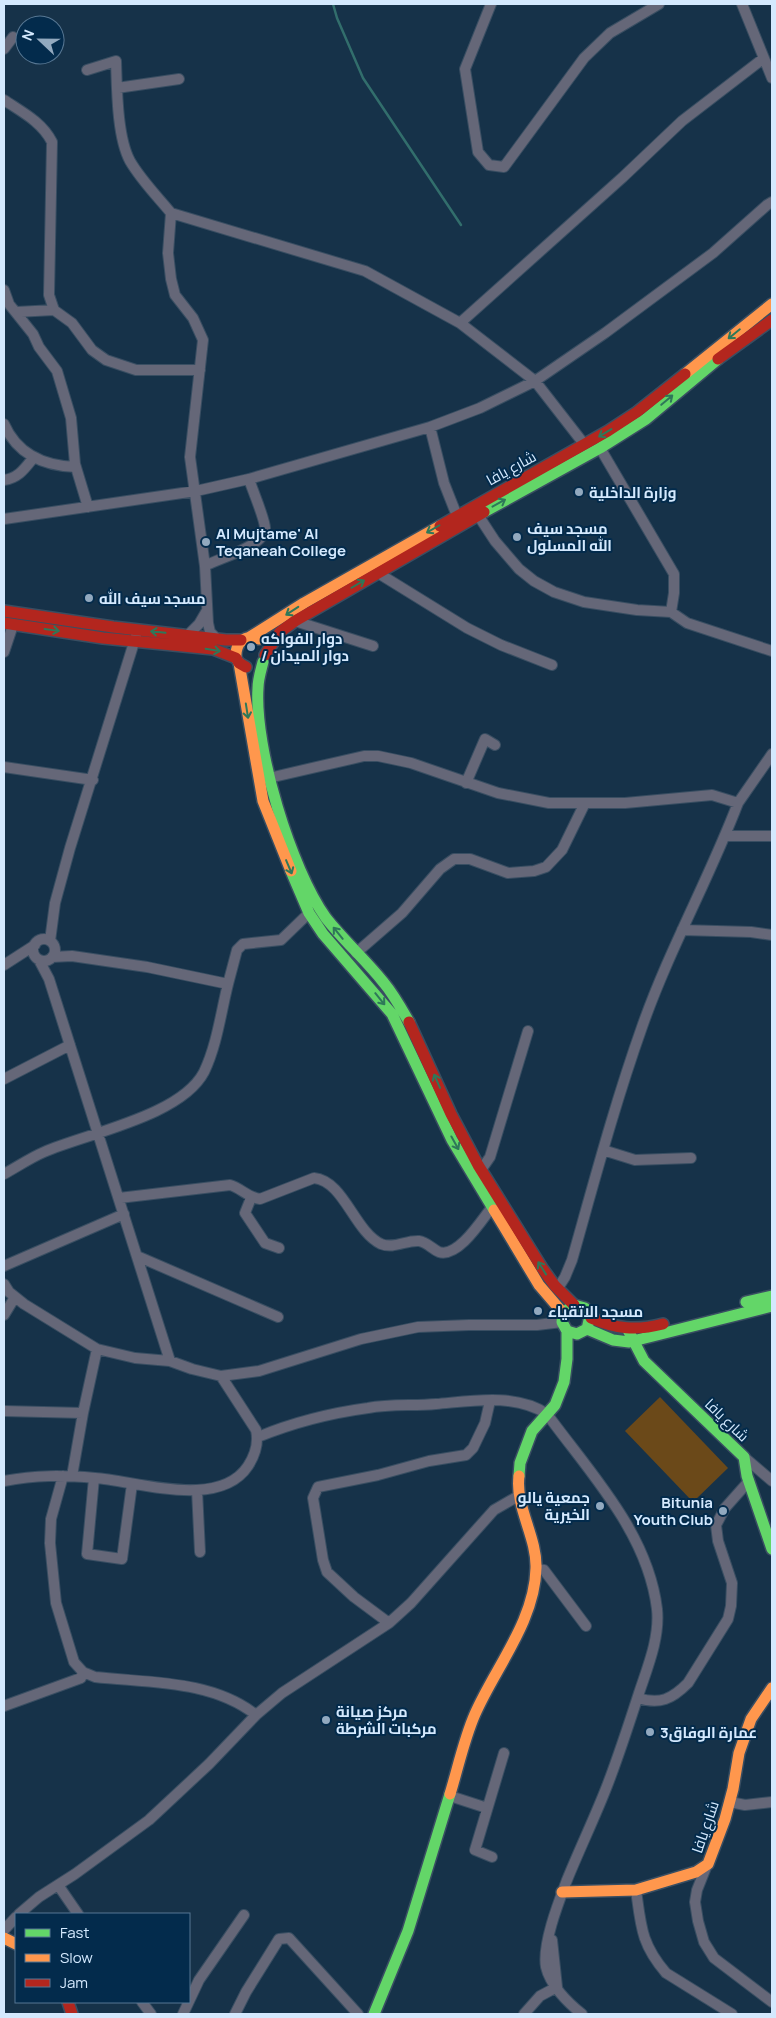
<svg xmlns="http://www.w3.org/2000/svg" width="776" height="2018" viewBox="0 0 776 2018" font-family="Manrope,Cairo,sans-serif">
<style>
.green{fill:#6b4919}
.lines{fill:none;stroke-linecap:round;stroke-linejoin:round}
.stream{stroke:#326e6c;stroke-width:2.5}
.street-casing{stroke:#394e62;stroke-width:12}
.fast-casing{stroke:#394e62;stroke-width:14}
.slow-casing{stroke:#394e62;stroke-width:14}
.jam-casing{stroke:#394e62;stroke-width:14}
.street{stroke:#656778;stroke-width:10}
.fast{stroke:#63d668;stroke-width:11}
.slow{stroke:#ff974d;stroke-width:11}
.jam{stroke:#b3261e;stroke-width:11}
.oneway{stroke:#2e7859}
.poi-dot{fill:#92a9bf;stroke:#032b4c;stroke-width:2}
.labels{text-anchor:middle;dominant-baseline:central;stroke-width:4;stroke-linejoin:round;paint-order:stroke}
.street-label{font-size:15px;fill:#d4e9fe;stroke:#032b4c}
.poi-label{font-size:15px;font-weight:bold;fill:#d4e9fe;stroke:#032b4c;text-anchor:start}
</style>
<rect width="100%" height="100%" fill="#163249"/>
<path class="green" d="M660,1397L728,1468L693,1502L625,1431Z"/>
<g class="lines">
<path class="stream" d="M333,4L337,18L363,78L461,225"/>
<g class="street-casing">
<path id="street" d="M491,4L465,69L478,152L489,165L504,167L584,58L610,33L659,4
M742,4L772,78
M4,49L13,37
M87,70L116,61C117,89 117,137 130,161C141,180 157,196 171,213L168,253L171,279L175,295L193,318L203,340L190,457L205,566L208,623L210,632L217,639
M117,88L179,79
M4,100C22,112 42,122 52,142L49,295L54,310L72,323L92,350L106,360L136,370H200
M171,213L365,271L460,323L535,381L584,444
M4,290L9,304L33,334L39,347L57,371L71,418L75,464L88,507
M16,312L54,310
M460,323L623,177L682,121L764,58
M4,424C17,454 44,466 76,467
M430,427L444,483L457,516
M600,448L674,574V593L671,612
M4,480C19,478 25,468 34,457
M478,515L495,541L519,569L534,581L554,592L584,602L637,610L671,612L687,623L772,651
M4,519L196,491L249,479
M205,566C219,558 266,546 265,528C265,519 252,489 249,479L430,427L480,408L535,381L605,333L713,253L767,205L772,202
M378,573L467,628L501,645L552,665
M295,621L373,646
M187,636L199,624L206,612
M4,652L13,625
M4,767L93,780
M269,778L364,756H378L411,763L498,793L549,803H625L712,795L738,803L772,754
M466,783L485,739L495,745
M726,836H772
M682,930L751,932L772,935
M33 950a11 11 0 1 1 22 0a11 11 0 1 1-22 0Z
M50,941L55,903L70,848L136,636
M356,953L402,913L440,869L454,859H470L508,873L534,871L546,867L562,850L585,803
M52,957L72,956L147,967L228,984L237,950L243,944L281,940L309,913
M39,960L49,979L170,1361
M4,965L35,945
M4,1079L70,1045
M603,1150L635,1160L691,1158
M481,1170L490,1157L528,1031
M4,1174C17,1167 30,1158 44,1152C88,1133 181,1116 204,1072C217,1045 221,1012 228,984
M119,1198L230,1185C241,1188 247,1197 260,1199L314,1178C344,1181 354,1231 381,1244C394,1249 406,1240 419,1241C427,1242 432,1249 439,1252C458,1258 481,1221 492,1207
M251,1198L245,1213L265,1243L279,1248
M137,1256L278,1317
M4,1266L124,1214
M4,1284L9,1292L24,1304L97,1349L135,1358L170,1361L192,1369L221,1376L259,1371L361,1339L418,1327L469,1325H537L562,1322
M558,1288L565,1277L572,1260C594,1182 615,1103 642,1027C669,950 709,879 738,803
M4,1315L15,1297
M4,1411L83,1413
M258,1437C292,1423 331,1413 368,1408C390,1404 413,1406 436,1404C472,1401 515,1393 547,1414C590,1473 648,1533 657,1609C660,1637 648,1666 639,1693C629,1724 619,1755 607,1786C595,1817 580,1848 567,1880C559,1901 542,1944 546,1967C550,1985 568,2003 582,2014
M744,1457L772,1481
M63,1476L51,1519L50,1543L56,1603L74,1662L83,1672L95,1677C149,1683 212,1680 256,1715
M72,1476L83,1413L97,1349
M94,1478L87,1554L122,1559L132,1484
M4,1481C36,1475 62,1475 95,1478C137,1481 219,1510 248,1466C255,1455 259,1443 256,1430L221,1376
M197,1490L200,1552
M536,1569L544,1570L586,1626
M389,1623L354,1597L327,1572L323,1560L313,1498L318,1487L378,1475L429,1461L466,1455L473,1448L485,1423L490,1401
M638,1698C660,1705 672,1699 688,1683L728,1619L731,1606L732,1583L718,1541L716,1525L725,1508L749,1481
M4,1706L81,1678L83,1672
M450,1796L487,1808
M730,1802L745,1805L772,1802
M492,1857L475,1850L504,1753
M707,1865L697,1890L695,1902L698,1921L704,1942L714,1958L772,2002
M58,1885L78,1914
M636,1890C641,1926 641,1944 666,1973L732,2014
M19,1914L39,1897L75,1874L149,1820L209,1764L256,1715L282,1693L389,1623L411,1603L494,1510L520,1495
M4,1930L16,1917
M552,1940L557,1987
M142,2002L151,2014
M183,2014L199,1980L244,1915
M235,2014L246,1992L279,1939L289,1938L358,2014
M524,2014L540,1996L557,1987"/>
</g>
<g class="fast-casing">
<path id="fast" d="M484,512L600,448L646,419L718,359
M263,662C261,670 258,679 258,688C254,748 291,869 326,918C344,941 366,960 384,983C394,995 401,1008 409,1022
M291,871L309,913L323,934L392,1014L452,1140L494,1210
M746,1302L772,1296
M587,1329L613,1340L629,1342L772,1306
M628,1330L644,1361L744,1457L747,1476L772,1549
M519,1476L520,1463L532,1431L555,1405L564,1382L567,1359V1331L562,1322L563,1313L574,1305L585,1308L590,1316L587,1329L577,1334L567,1331
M374,2014L408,1931L450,1794"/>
</g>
<g class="slow-casing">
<path id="slow" d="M685,374L772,304
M250,637L304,603L440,526
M236,658C235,643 244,634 259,639
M239,663L263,801L291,871
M494,1210L539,1285L563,1313
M450,1794C458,1768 464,1739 475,1714C495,1668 535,1621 536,1568C537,1537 515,1507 519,1476
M562,1892L636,1890L696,1872L708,1864L725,1819L733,1789L739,1753L751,1719L772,1688
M4,1938L16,1944"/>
</g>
<g class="jam-casing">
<path id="jam" d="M718,359L772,320
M440,526L608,431L637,412L685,374
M4,611L113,627L226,640H241
M4,623L103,638L213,649L236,658L239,663L246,667
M265,655L280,632L295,621L484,512
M409,1022L451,1114L478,1165L542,1268L555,1286L574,1305
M591,1318C616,1329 636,1331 663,1324
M68,2002L72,2014"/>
</g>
<use href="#street" class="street"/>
<use href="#fast" class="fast"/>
<use href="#slow" class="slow"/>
<use href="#jam" class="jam"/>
</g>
<defs><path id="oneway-shaft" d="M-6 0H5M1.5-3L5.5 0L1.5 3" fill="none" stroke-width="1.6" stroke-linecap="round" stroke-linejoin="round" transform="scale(1.25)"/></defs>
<g class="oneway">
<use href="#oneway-shaft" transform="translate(734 334) rotate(141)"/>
<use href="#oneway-shaft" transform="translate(667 400) rotate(-40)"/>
<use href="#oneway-shaft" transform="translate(605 433) rotate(149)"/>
<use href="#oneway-shaft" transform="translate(499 503) rotate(-29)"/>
<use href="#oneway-shaft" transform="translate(433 529) rotate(150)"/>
<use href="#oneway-shaft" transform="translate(358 584) rotate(-30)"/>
<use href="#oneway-shaft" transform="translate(292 611) rotate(147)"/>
<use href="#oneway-shaft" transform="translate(52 630) rotate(8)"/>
<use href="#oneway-shaft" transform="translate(158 632) rotate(-174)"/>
<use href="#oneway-shaft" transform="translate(213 650) rotate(10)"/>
<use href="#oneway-shaft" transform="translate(247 711) rotate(81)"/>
<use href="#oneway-shaft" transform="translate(289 867) rotate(67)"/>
<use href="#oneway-shaft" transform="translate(338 933) rotate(-129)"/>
<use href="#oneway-shaft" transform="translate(380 999) rotate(51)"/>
<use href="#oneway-shaft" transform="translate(437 1081) rotate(-114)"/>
<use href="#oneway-shaft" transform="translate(455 1143) rotate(61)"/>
<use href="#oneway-shaft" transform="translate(542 1268) rotate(-122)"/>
</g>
<g class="poi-dot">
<circle cx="579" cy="492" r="5"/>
<circle cx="517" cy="537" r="5"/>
<circle cx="206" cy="542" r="5"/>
<circle cx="89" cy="598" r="5"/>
<circle cx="251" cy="647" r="5"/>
<circle cx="538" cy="1311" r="5"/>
<circle cx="600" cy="1506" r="5"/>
<circle cx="723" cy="1511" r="5"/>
<circle cx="326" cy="1720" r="5"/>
<circle cx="650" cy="1732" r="5"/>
</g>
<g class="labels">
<g class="street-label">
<text transform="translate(511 468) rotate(-29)">شارع يافا</text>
<text transform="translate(727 1420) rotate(44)">شارع يافا</text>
<text transform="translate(705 1827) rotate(-71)">شارع يافا</text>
</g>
<g class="poi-label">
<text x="589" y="492">وزارة الداخلية</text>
<text x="527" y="528">مسجد سيف<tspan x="527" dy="17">الله المسلول</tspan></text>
<text x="216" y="533">Al Mujtame' Al<tspan x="216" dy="17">Teqaneah College</tspan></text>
<text x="99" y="598">مسجد سيف الله</text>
<text x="261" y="638">دوار الفواكه<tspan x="261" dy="17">/ دوار الميدان</tspan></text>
<text x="548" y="1311">مسجد الاتقياء</text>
<text x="590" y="1497" text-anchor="end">جمعية يالو<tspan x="590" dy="17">الخيرية</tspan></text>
<text x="713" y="1502" text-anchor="end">Bitunia<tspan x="713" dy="17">Youth Club</tspan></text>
<text x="336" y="1711">مركز صيانة<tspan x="336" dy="17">مركبات الشرطة</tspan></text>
<text x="660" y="1732">عمارة الوفاق3</text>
</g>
</g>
<rect width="776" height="2018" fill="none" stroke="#d4e9fe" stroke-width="10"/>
<rect x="15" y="1913" width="175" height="90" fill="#032b4c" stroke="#577793"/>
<rect x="25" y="1929" width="25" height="8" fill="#63d668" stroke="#577793"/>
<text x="60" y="1938" font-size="15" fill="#d4e9fe">Fast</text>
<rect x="25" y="1954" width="25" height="8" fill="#ff974d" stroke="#577793"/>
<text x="60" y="1963" font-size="15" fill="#d4e9fe">Slow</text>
<rect x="25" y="1979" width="25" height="8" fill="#b3261e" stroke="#577793"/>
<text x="60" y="1988" font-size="15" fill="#d4e9fe">Jam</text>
<g transform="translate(40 40) rotate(292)"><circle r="24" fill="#032b4c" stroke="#577793"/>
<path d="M0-4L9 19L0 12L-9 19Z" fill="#92a9bf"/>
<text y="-8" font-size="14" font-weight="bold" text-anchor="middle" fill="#d4e9fe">N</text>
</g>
</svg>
